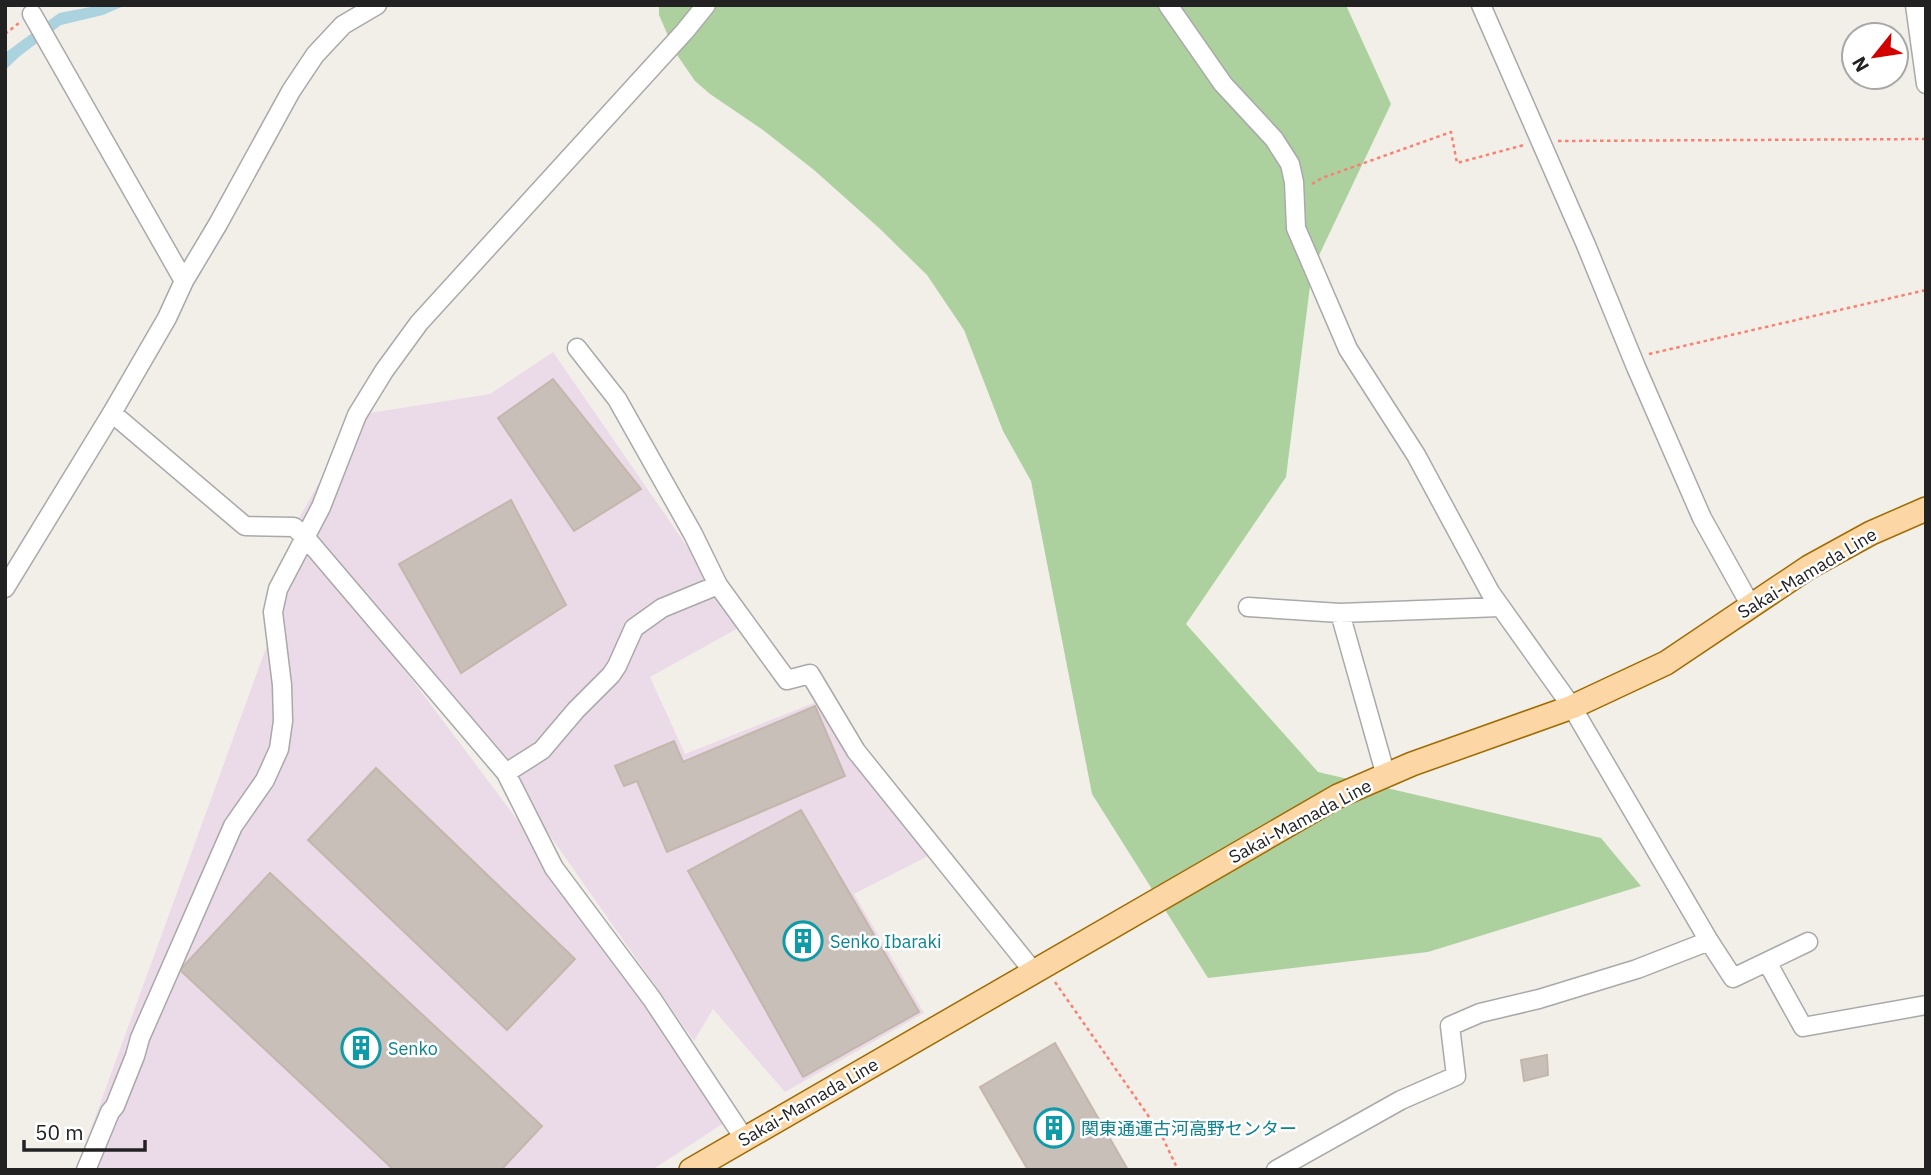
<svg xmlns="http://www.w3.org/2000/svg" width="1931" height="1175" viewBox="0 0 1931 1175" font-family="'IBM Plex Sans','Noto Sans JP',sans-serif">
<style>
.industrial{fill:#ebdbe8}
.forest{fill:#add19e}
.water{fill:#aad3df}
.building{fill:#c7bfb8;stroke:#c4b6ab;stroke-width:2}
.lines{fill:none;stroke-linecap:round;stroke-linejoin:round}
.minor-casing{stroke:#a9a9a9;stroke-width:21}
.major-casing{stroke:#a06b00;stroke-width:26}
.path{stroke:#fa8072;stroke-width:2.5;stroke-dasharray:3.5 3.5;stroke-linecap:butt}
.minor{stroke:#fff;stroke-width:18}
.major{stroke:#fcd6a4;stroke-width:23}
.labels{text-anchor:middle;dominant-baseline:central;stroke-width:5;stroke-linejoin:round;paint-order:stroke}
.street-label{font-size:18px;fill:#222;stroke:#fff}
.culture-label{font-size:18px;fill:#0d838f;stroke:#fff;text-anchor:start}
</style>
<rect width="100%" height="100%" fill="#f2efe9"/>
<path class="industrial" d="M553,352L742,626L650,677L685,754L816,702L849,750L930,855L854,894L924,1013L785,1092L713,1009L694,1041L506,773L335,577L652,999L730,1119L652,1170H76L305,541L294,527L357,415L490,394Z"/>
<path class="forest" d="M659,5H1346L1391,104L1312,270L1286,477L1186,624L1318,772L1601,838L1641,886L1428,952L1208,978L1092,794L1031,481L1003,431L964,330L927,275L879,228L814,170L763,130L710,94L695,81L675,52L659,15Z"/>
<path class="water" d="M101,5H126L103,15L61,25L20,56L5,70V53L59,13Z"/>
<path class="building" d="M553,379L641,489L574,531L498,418Z
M511,500L566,605L461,673L399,564Z
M815,706L845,776L667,852L637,781L624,786L615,766L674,741L683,762Z
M376,768L575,959L507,1030L308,840Z
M801,810L919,1012L803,1077L688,871Z
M270,873L542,1126L501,1170H394L180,970Z
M1055,1043L1128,1170H1028L980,1087Z
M1547,1055L1548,1075L1524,1081L1521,1060Z"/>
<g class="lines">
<g class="minor-casing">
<path id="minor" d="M1168,5L1223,84L1274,139L1290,164L1294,182L1296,228L1348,349L1416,455L1490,592L1572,707L1709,941L1733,978L1808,942
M1481,5L1586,245L1636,367L1702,518L1751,606
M1915,5L1926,84
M32,14L184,281
M577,348L617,399L693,534L718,585L787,680L810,674L856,751L1033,971
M112,413L245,526L294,527L306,538L506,773L554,868L652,999L744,1138
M5,588L112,413L167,318L184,281L218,224L291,91L315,55L343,25L377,5
M1248,607L1340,613
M506,773L542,750L576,710L611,675L617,666L634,628L662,608L718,585
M1386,776L1340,613L1500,607
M1767,962L1803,1027L1926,1005
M86,1170L110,1112L115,1106L135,1056L140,1038L233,826L265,780L279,749L283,721L282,685L273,612L278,589L321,507L357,415L384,371L419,323L685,31L706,5
M1276,1170L1401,1100L1456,1076L1450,1026L1480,1013L1539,999L1637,969L1709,941"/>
</g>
<g class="major-casing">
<path id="major" d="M691,1170L1338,796L1412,764L1572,707L1666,663L1809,567L1871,533L1926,509"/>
</g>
<path class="path" d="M5,34L19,23
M1558,141L1926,139
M1312,184L1322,178L1451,132L1457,163L1524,145
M1649,354L1926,290
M1055,982L1161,1134L1178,1170"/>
<use href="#minor" class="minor"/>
<use href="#major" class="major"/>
</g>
<defs>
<g id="building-ring" transform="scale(2.0125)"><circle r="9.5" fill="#fff" stroke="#0f9aa8" stroke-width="1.5"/><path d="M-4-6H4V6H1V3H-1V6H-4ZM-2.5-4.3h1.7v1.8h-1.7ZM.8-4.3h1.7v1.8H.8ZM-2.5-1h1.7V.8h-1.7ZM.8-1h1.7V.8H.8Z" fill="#0f9aa8"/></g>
</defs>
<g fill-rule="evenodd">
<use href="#building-ring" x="803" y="941"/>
<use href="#building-ring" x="361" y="1048"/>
<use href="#building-ring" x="1054" y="1128"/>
</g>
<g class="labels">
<g class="street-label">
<text transform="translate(1807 573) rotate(-31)">Sakai-Mamada Line</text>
<text transform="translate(1300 821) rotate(-28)">Sakai-Mamada Line</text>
<text transform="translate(808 1102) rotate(-30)">Sakai-Mamada Line</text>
</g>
<g class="culture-label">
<text x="830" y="941">Senko Ibaraki</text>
<text x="388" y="1048">Senko</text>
<text x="1081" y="1128">関東通運古河高野センター</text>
</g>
</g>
<rect width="1931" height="1175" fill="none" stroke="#222222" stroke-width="14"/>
<g transform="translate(1875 56) rotate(240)"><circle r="33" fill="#ffffff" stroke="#a7a7a7" stroke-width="2"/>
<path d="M0-5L12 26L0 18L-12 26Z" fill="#d40000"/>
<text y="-10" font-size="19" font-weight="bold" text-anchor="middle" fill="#222222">N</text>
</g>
<path d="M24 1140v10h121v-10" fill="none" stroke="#222222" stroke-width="3.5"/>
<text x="35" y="1140" font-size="21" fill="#222222" stroke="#ffffff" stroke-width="5" paint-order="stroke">50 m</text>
</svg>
